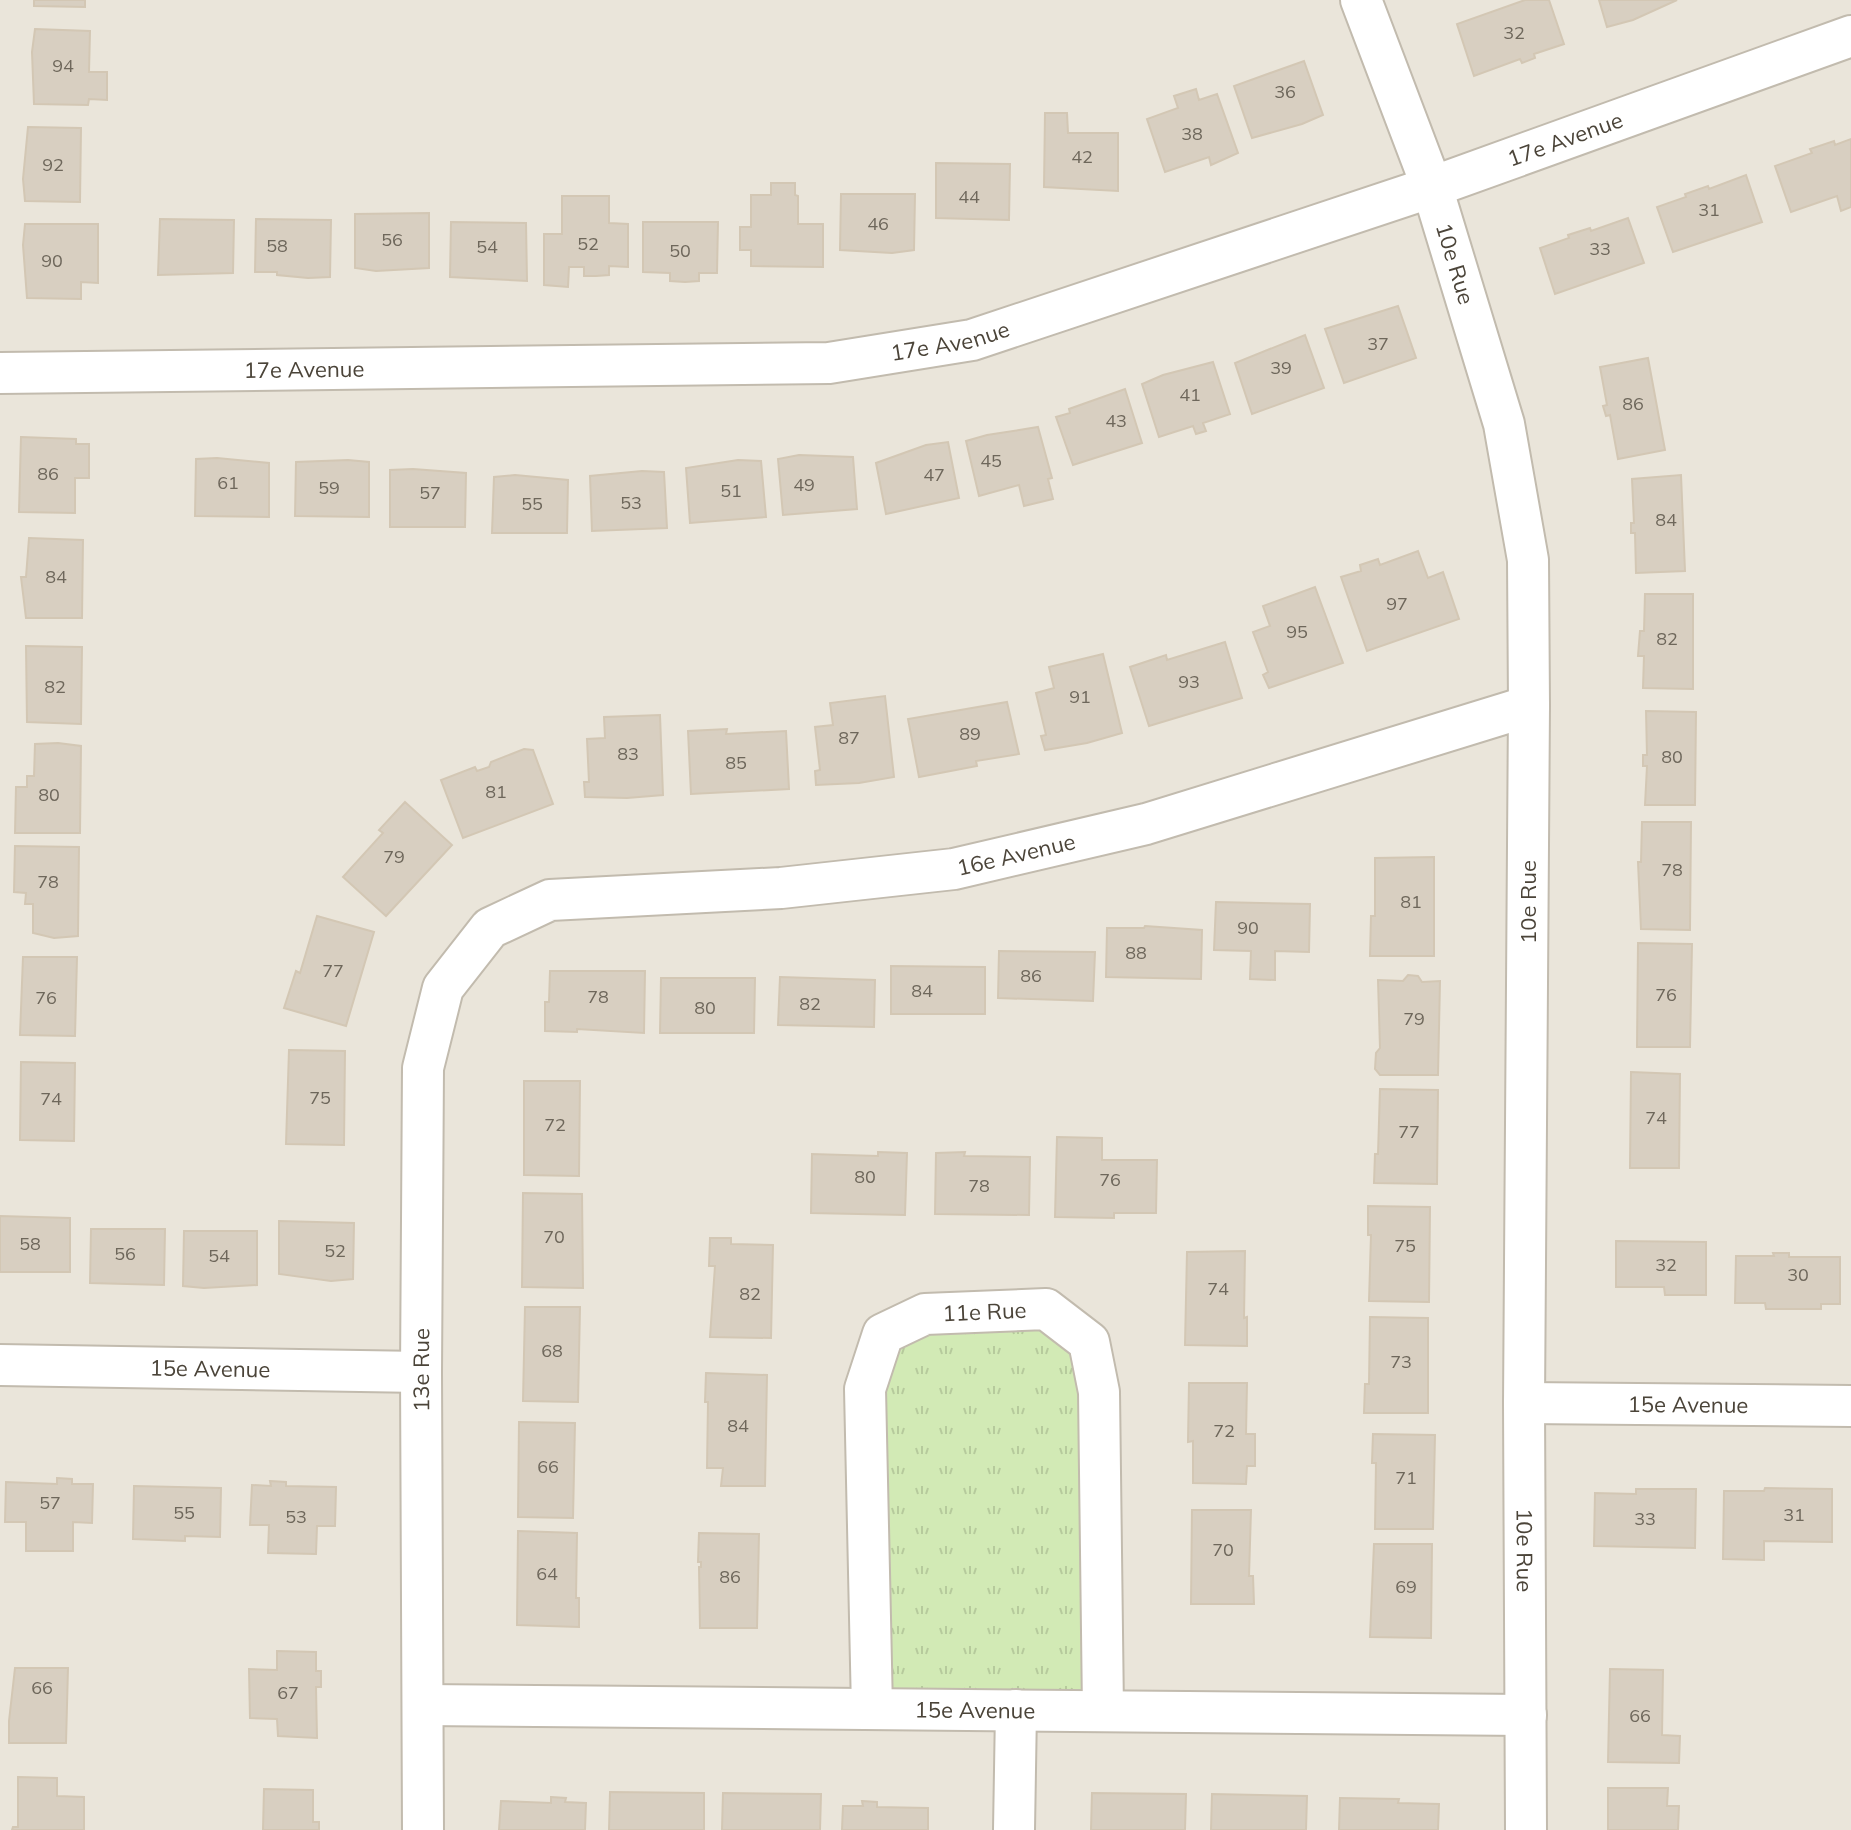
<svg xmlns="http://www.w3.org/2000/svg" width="1851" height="1830" viewBox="0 0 1851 1830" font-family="Mulish,sans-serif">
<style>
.residential{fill:#eae5da}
.park{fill:url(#park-tufts)}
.building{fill:#d8cfc1;stroke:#d3c7b4;stroke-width:2}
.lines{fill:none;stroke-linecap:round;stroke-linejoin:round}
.minor-casing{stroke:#c2bbae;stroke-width:44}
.minor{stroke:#fff;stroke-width:40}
.labels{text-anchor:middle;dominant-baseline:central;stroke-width:8;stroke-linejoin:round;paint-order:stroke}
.number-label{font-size:18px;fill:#6e675b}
.street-label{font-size:22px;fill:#4b4439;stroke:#fff}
</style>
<defs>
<pattern id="park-tufts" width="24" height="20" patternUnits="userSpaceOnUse" patternTransform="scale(2)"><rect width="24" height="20" fill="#d2eab5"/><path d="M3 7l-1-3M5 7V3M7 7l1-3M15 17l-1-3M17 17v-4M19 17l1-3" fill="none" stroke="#b6ca9c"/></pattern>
</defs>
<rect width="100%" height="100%" fill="#f6f3ec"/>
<path class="residential" d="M0,0H1851V1830H0Z"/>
<path class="park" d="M1046,1309L1081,1336L1103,1711L872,1709L883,1334Z"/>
<path class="building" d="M34,0H85V7L34,6Z
M1525,0H1549L1564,44L1534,54L1535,58L1522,63L1520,59L1474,76L1457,24Z
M1599,0H1677L1633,20L1607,27Z
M35,29L90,31L89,72H107V100L89,99L88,105L34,104L32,52Z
M1304,61L1323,115L1302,124L1252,138L1234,86Z
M1196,89L1199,100L1217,94L1238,153L1211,165L1209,157L1165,172L1147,119L1178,108L1174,96Z
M1045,113H1067L1068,133H1118V191L1044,187Z
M28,127L81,128L80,202L25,201L23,179Z
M1851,139V207L1841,211L1837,196L1791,212L1775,166L1812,153L1810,149L1834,141L1835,145Z
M936,163L1010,164L1009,220L936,218Z
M1746,175L1762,222L1673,252L1657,207L1686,197L1685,194L1708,186L1709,189Z
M771,183H795V195L798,196V224H823V267L751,266V250H740V227H751V195H771Z
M841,194H915L914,250L892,253L840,250Z
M562,196H609V223L628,224V267L609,266V275L596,276H584V267H569L568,287L544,285V234H562Z
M429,213V268L376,271L355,268V214Z
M1628,218L1644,263L1555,294L1540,248L1569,238L1568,235L1590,228L1591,231Z
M160,219L234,220L233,273L158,275Z
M256,219L331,220L330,277L308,278L277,275V272H255Z
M451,222L526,223L527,281L450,277Z
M643,222H718L717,273H699V281L685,282L670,281V273L643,272Z
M25,224H98V283L81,282V299L27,298L23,245Z
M1398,306L1416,358L1344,383L1325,329Z
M1305,335L1324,388L1252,414L1235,363Z
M1648,358L1665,450L1618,459L1610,415L1606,416L1603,406L1607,405L1600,367Z
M1213,362L1230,414L1203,423L1206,431L1196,434L1193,426L1159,437L1142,384L1163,375Z
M1125,389L1142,443L1073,465L1056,417L1070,413L1069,409Z
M1038,427L1052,478L1048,479L1053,499L1024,506L1019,485L979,496L966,441L987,435Z
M21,437L76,439V444H89V478H75V513L19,512Z
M948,442L959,498L886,514L876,463L926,445Z
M799,455L853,457L857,509L783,515L778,459Z
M217,458L269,463V517L195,516L196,459Z
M348,460L369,462V517L295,516L296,462Z
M738,460L761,461L766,517L690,523L686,468Z
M413,469L466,473L465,527H390V470Z
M642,471L664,472L667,528L592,531L590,476Z
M515,475L568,480L567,533H492L494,477Z
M1681,475L1685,571L1636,573L1635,533H1631V523H1634L1632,479Z
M29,538L83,540L82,618H26L21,577H26Z
M1418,551L1428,578L1443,572L1459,619L1367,651L1341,577L1361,571L1360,565L1378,559L1380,565Z
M1315,587L1343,663L1269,688L1263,675L1268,672L1253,632L1270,626L1263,606Z
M1645,594H1693V689L1643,688L1644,656H1638L1640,631H1644Z
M1225,642L1242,698L1149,726L1130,667L1166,655L1167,660Z
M26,646L82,647L81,724L27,722Z
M1103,654L1122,733L1087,743L1045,750L1041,736L1046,735L1036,693L1054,688L1049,667Z
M885,696L894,777L859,783L816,785L815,771L820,770L815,727L833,725L830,703Z
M1007,702L1019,754L976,761L977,766L919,777L908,719Z
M1646,711L1696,712L1695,805H1645L1647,766H1643V755H1647Z
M660,715L663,795L627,798L585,797L584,782H589L587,739L605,738L604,717Z
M727,729L726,734L786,731L789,789L691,794L688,731Z
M58,743L81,746L80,833H15L16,787H27V776H34L35,744Z
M524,749L533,750L553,804L463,838L441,780L475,767L477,771L489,767L491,762Z
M405,802L452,845L386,916L343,877L383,833L379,830Z
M1642,822H1691L1690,930L1641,929L1638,862H1641Z
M15,846L79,847L78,936L54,938L33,933V904H25L26,893L14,892Z
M1434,857V956H1370L1371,916H1375V858Z
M1216,902L1310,904L1309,952L1275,951V980L1250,979L1251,951L1214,950Z
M317,916L374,932L346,1026L284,1008L296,971L300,973Z
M1145,926L1202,930L1201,979L1106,977L1107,928H1144Z
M1638,943L1692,944L1690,1047H1637Z
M999,951L1095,952L1093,1001L998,998Z
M23,957H77L75,1036L20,1035Z
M891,966L985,967V1014H891Z
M550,971H645L644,1033L577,1029V1032L545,1031V1002H549Z
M1408,975L1418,976L1422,982L1440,981L1438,1075H1380L1375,1069L1376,1053L1380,1048L1378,980L1403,981Z
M780,977L875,980L874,1027L778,1025Z
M661,978H755L754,1033H660Z
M289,1050L345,1051L344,1145L286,1144Z
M21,1062L75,1063L74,1141L20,1140Z
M1631,1072L1680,1074L1679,1168H1630Z
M524,1081H580L579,1176L524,1175Z
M1380,1089L1438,1090L1437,1184L1374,1183L1375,1154H1378Z
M1057,1137L1102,1138V1160H1157L1156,1213H1114V1218L1055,1217Z
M878,1152L907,1153L905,1215L811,1213L812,1154L878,1156Z
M965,1152L964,1156L1030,1157L1029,1215L935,1214L936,1153Z
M523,1193L582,1194L583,1288L522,1287Z
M1368,1206L1430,1207L1429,1302L1369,1301L1371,1235H1368Z
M0,1216L70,1218V1272H0Z
M279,1221L354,1223L353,1279L331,1281L279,1274Z
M91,1229H165L164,1285L90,1283Z
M184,1231H257V1285L204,1288L183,1286Z
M710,1238H731V1244L773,1245L771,1338L710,1337L715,1266H709Z
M1616,1241L1706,1242V1295H1665L1664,1287H1616Z
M1245,1251L1244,1318L1247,1317V1346L1185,1345L1187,1252Z
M1773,1253H1789V1257H1840V1304H1821V1309H1766L1765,1303H1735L1736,1256H1774Z
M525,1307H580L578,1402L523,1401Z
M1370,1317L1428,1318V1413H1364L1365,1384H1369Z
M706,1373L767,1375L765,1486H721L723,1468H707L708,1402H705Z
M1189,1383H1247L1246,1434H1255V1466H1247L1246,1484L1193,1483V1441L1188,1442Z
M519,1422L575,1423L573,1518L518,1517Z
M1373,1434L1435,1435L1433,1529H1375L1376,1463H1372Z
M57,1478L72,1479V1484H93L92,1523L73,1522V1551H26V1522H5L6,1482L57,1484Z
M270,1481L286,1482V1486L336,1487L335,1526H317L316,1554L268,1553L269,1525H250L252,1485L271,1486Z
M134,1486L221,1488L220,1537L185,1536V1541L133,1539Z
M1765,1488L1832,1489V1542L1764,1541V1560L1723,1559L1724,1491H1764Z
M1636,1489H1696L1695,1548L1594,1546L1595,1493L1636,1494Z
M1192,1510H1251L1249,1576H1253L1254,1604H1191Z
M518,1531L577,1533L576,1598H579V1627L517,1625Z
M699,1533L759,1534L757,1628H700L699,1567H701V1562H698Z
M1374,1544H1432L1431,1638L1370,1637Z
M277,1651L316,1652V1671H321V1687H316L317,1738L278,1736L277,1719L250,1718L249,1669L277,1670Z
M15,1668H68L66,1743H9V1721Z
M1610,1669L1663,1670L1662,1735L1680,1736L1679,1763L1608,1762Z
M18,1777L57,1778V1796L84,1797V1830H12L13,1827H18Z
M1608,1788H1668L1667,1806H1679L1678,1830H1608Z
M264,1789L313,1790V1822H319V1830H263Z
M610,1792L704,1793V1830H609Z
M723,1793L821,1794L820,1830H722Z
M1092,1793L1186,1794L1185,1830H1091Z
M1212,1794L1307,1796L1306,1830H1211Z
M551,1797L566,1798L565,1802L586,1803L585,1830H499L501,1801L551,1803Z
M1340,1798L1399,1799L1398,1803L1439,1804L1438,1830H1339Z
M862,1801L877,1802V1807L928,1808V1830H842L843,1806H863Z"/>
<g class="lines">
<g class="minor-casing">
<g id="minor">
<path id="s1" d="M1361,0L1432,187L1504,424L1528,560L1529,706L1524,1403L1526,1830"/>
<path id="s2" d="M0,373L829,363L972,340L1432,187L1851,36"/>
<path id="s3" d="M0,1365L421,1372"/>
<path id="s4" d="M1524,1403L1851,1406"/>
<path id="s5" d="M423,1705L1526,1715"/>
<path id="s6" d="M872,1709L865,1389L883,1334L925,1314L1046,1309L1089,1342L1099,1392L1103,1711"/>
<path id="s7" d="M423,1830L421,1372L423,1068L443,988L490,928L550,900L781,888L954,869L1146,824L1529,706"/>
<path d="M1014,1830L1016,1710"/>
</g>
</g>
<use href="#minor" class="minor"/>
</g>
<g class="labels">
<g class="number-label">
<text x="1514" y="32">32</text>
<text x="63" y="65">94</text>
<text x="1285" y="91">36</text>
<text x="1192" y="133">38</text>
<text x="1082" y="156">42</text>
<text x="53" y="164">92</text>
<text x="969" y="196">44</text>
<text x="1709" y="209">31</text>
<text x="878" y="223">46</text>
<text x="392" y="239">56</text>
<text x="588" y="243">52</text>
<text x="277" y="245">58</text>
<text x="487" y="246">54</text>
<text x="1600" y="248">33</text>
<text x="680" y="250">50</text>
<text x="52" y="260">90</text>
<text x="1378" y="343">37</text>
<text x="1281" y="367">39</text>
<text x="1190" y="394">41</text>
<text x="1633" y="403">86</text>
<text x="1116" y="420">43</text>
<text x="991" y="460">45</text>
<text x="48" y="473">86</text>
<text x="934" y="474">47</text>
<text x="228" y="482">61</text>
<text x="804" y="484">49</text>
<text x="329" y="487">59</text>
<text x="731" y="490">51</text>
<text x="430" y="492">57</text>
<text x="631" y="502">53</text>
<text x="532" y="503">55</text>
<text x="1666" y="519">84</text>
<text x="56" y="576">84</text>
<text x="1397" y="603">97</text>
<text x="1297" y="631">95</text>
<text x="1667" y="638">82</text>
<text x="1189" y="681">93</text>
<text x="55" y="686">82</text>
<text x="1080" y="696">91</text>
<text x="970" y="733">89</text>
<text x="849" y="737">87</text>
<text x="628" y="753">83</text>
<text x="1672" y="756">80</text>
<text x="736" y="762">85</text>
<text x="496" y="791">81</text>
<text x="49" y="794">80</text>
<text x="394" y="856">79</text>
<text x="1672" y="869">78</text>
<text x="48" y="881">78</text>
<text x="1411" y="901">81</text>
<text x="1248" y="927">90</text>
<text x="1136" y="952">88</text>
<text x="333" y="970">77</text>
<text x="1031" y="975">86</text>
<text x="922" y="990">84</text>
<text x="1666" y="994">76</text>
<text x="598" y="996">78</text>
<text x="46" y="997">76</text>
<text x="810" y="1003">82</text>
<text x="705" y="1007">80</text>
<text x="1414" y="1018">79</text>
<text x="320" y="1097">75</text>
<text x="51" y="1098">74</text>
<text x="1656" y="1117">74</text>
<text x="555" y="1124">72</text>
<text x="1409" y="1131">77</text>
<text x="865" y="1176">80</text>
<text x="1110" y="1179">76</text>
<text x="979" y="1185">78</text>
<text x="554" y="1236">70</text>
<text x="30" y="1243">58</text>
<text x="1405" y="1245">75</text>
<text x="335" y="1250">52</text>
<text x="125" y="1253">56</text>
<text x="219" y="1255">54</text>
<text x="1666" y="1264">32</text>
<text x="1798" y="1274">30</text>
<text x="1218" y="1288">74</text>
<text x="750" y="1293">82</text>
<text x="552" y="1350">68</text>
<text x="1401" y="1361">73</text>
<text x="738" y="1425">84</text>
<text x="1224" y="1430">72</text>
<text x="548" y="1466">66</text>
<text x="1406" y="1477">71</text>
<text x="50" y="1502">57</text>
<text x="184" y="1512">55</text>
<text x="1794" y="1514">31</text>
<text x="296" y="1516">53</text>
<text x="1645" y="1518">33</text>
<text x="1223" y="1549">70</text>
<text x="547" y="1573">64</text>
<text x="730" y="1576">86</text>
<text x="1406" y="1586">69</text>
<text x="42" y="1687">66</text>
<text x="288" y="1692">67</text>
<text x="1640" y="1715">66</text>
</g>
<g class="street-label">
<text stroke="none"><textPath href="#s2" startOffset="1600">17e Avenue</textPath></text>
<text stroke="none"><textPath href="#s1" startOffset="280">10e Rue</textPath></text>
<text stroke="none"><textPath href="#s2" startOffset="952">17e Avenue</textPath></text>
<text stroke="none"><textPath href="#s2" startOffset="304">17e Avenue</textPath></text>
<text stroke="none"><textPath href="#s7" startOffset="1456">16e Avenue</textPath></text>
<text transform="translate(1528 902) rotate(-90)">10e Rue</text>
<text stroke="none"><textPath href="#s6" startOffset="484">11e Rue</textPath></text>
<text stroke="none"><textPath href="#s3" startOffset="210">15e Avenue</textPath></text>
<text stroke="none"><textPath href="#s7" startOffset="460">13e Rue</textPath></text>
<text stroke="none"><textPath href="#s4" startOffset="164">15e Avenue</textPath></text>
<text stroke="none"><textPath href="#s1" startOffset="1576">10e Rue</textPath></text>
<text stroke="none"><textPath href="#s5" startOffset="552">15e Avenue</textPath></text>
</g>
</g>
</svg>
